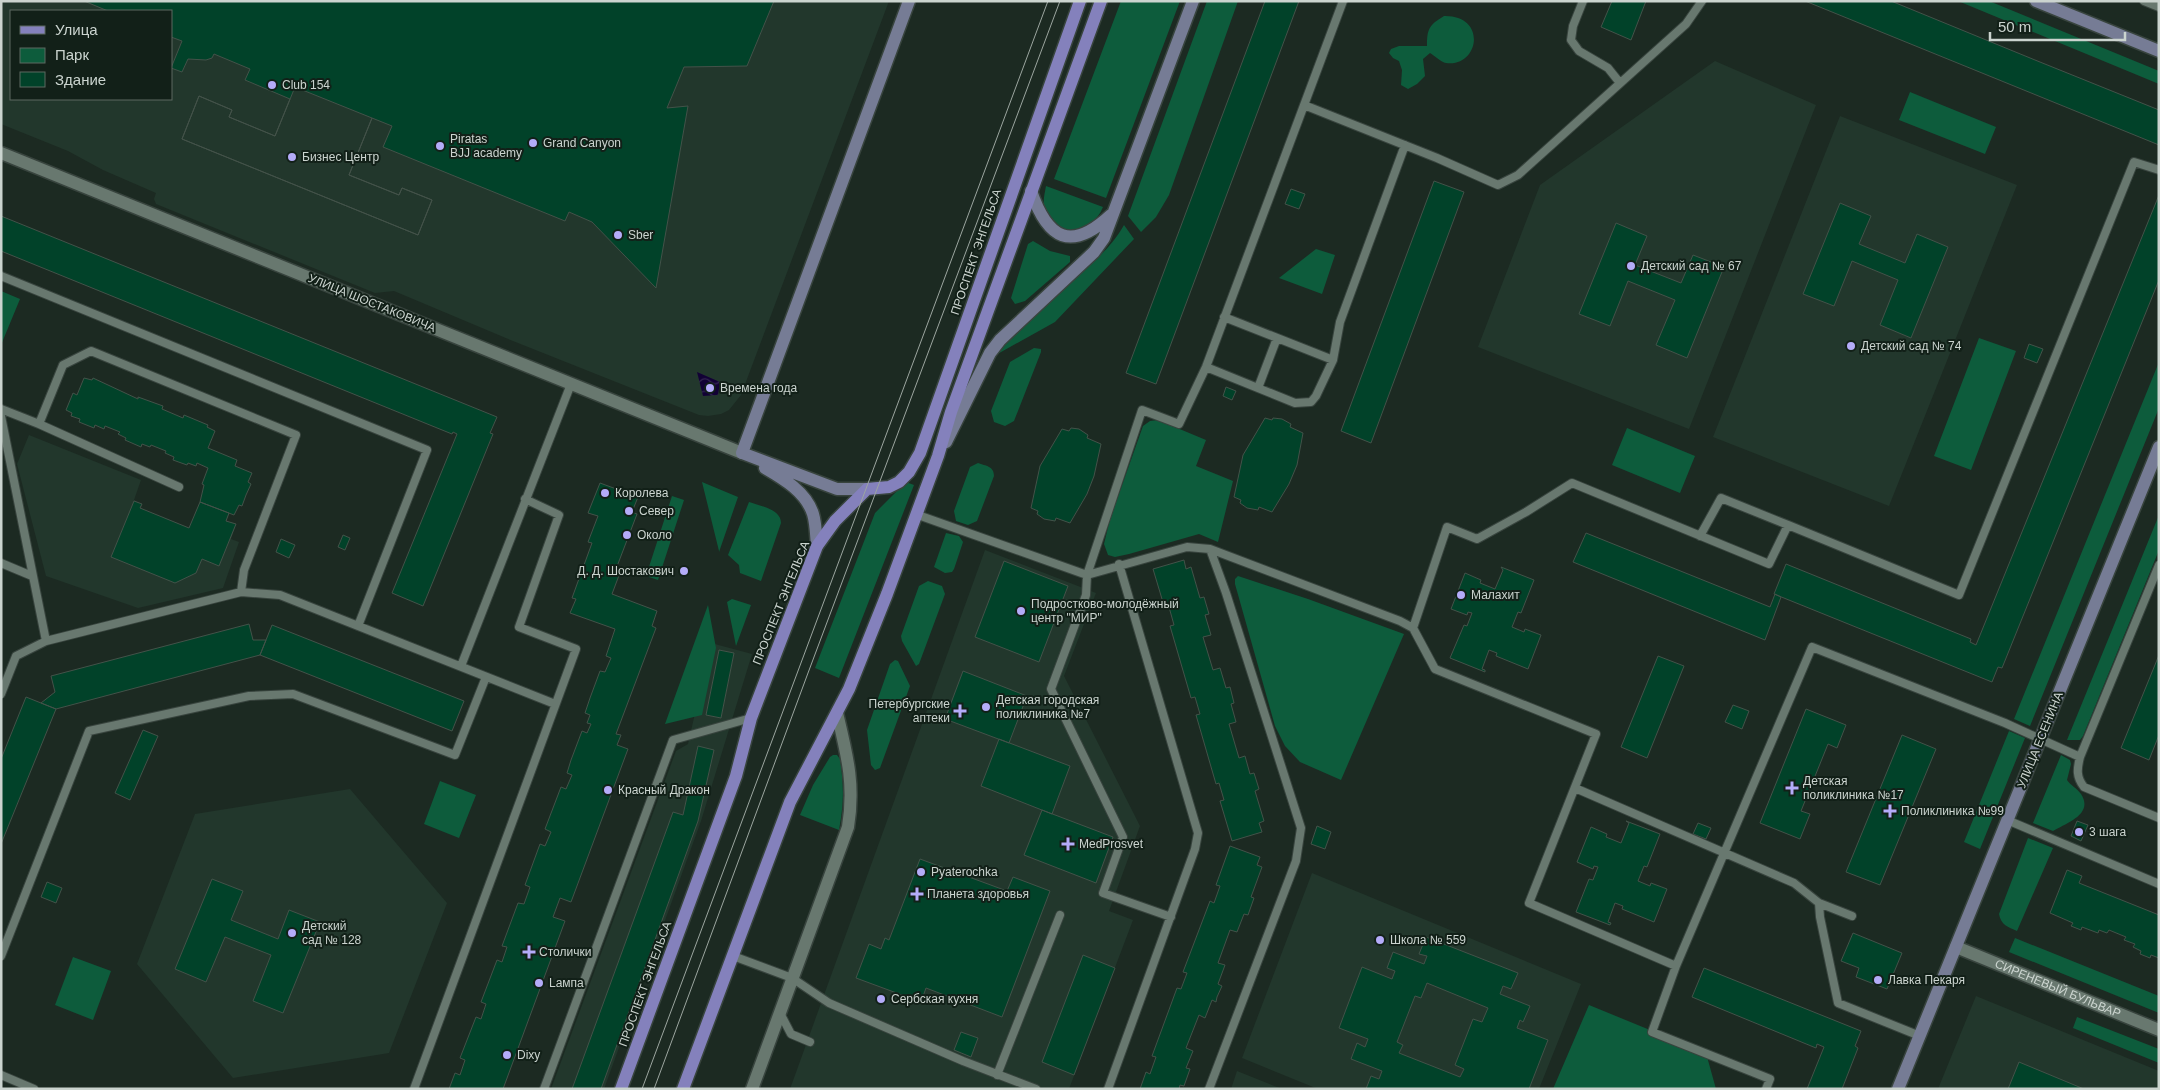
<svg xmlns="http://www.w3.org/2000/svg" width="2160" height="1090" viewBox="0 0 2160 1090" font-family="Arial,sans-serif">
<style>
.built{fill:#22372c;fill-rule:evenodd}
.green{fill:#0d5c3c}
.water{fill:url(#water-waves)}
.building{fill:#014229;stroke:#435249;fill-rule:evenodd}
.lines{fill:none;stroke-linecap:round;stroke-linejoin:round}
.lane-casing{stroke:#38443e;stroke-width:10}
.street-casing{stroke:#38443e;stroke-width:15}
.secondary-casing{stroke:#38443e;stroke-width:15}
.primary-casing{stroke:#38443e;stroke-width:15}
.lane{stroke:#68786f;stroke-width:8}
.street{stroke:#68786f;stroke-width:12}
.secondary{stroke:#767c95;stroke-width:12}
.primary{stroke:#8481bc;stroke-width:12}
.tram{stroke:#9ca6a0;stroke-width:1}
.poi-dot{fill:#b4acf9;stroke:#122018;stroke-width:2}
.labels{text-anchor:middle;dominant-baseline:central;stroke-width:4;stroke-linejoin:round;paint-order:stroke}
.poi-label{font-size:12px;fill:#cbd4cf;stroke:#122018;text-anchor:start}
.street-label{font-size:12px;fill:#cbd4cf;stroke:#122018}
</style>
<defs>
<pattern id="water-waves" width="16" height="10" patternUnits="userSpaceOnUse" patternTransform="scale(1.25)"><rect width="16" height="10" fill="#120135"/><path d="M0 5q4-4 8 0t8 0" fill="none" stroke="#332551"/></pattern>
</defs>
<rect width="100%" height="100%" fill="#1c2a22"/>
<path class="built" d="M1,1H889L741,395L729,410L721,414L708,416L699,415L513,341L394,291L375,293L156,204L154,199L156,193L103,170L68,151L1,124ZM11,11H171V99H11Z
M1715,61L1816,105L1689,429L1478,347L1540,185Z
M1840,116L2017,185L1889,506L1713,437Z
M29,435L141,480L134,500L142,504L141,509L189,528L200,502L229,513L226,521L236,524L231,539L239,542L223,588L138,608L46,576L17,464Z
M985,550L1096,593L1064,676L1140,826L1109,911L1133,920L1069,1089H790Z
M711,643L752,654L701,821L604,1089H551L676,751L688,744Z
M350,789L447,903L389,1053L233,1078L137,964L195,814Z
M1312,873L1581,984L1539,1089H1318L1242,1058Z
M1976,996L2159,1071V1089H1938Z
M1237,1071L1282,1089H1231Z"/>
<path class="green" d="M1121,1H1180L1106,198L1054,179Z
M1207,1H1238L1169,195L1156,217L1141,232L1128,216Z
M1958,1H1989L2159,71V84Z
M1444,16C1488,15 1479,68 1446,63C1441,62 1435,56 1430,53L1423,59L1425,76L1417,84L1408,89L1401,85L1402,70L1399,61L1393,58L1389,53L1391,49L1399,46H1427C1427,29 1429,25 1444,16Z
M1910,92L1996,127L1985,154L1899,120Z
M1046,186L1103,207C1092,236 1049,240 1044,205C1043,199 1045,192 1046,186Z
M1124,225L1134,239L1055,322L994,356C1018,327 1046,303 1074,279C1093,262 1112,247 1124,225Z
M1033,241L1050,251L1070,256V262L1025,301L1015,304L1011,298L1028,244Z
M1316,249L1335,255L1322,294L1279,278Z
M1,291L20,299L1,345Z
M1979,338L2016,351L1971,470L1934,456Z
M1034,348L1041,349V352L1014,421L1005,426L994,422L991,411L1010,362Z
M2159,362V408L2030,726L2014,719Z
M1158,420L1206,440L1196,466L1233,481L1218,542L1199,534L1129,554L1115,557L1108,555L1104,544L1110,519L1143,426L1150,421Z
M1627,428L1695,456L1680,493L1612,465Z
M978,463C986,466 994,466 994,476L977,521L968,525L956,521L954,511L970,467Z
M702,482L738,497L719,552V551Z
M906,482L914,485L839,678L815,668L875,513Z
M672,496L684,500L658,580L646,576Z
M749,502C760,506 781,509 781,523L761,581L740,573L739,565L728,555Z
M2159,515V550L2083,736L2080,740H2067Z
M946,533L959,536L963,542L954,569L952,572L945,573L934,567Z
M1238,576L1308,599L1404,634L1341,780L1300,762L1285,746L1275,726L1235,584V579Z
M928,581L942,586L945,594L919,664L916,666L902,641L901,636L919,586Z
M732,599L751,605L736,646L727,602Z
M708,605L716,648L702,715L665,724Z
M895,660L898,661L910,686L880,768L875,770L871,765L867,730L890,664Z
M2009,731L2025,738L1980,849L1964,842Z
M833,755H837L840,759C844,786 844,803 839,830L800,815L813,785L830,757Z
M2061,755L2070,760L2071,764L2067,780C2070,785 2077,788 2081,794C2094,814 2067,823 2053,831L2033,823Z
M440,781L476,795L459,838L424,824Z
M2028,838L2053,848L2017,931C2008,927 2001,925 1999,914Z
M2015,938L2159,996V1013L2009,952Z
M73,957L111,971L93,1020L55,1005Z
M1589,1005L1706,1053L1716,1089H1553Z
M2077,1017L2159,1049V1063L2073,1028Z"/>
<path class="water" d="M697,372L720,382L718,395L703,396Z"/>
<path class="building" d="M84,1H774L747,66L684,67L675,89L667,108L688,106L656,288L592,222L569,212L565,221L383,147L392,126L372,118L349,175L399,195L402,188L432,200L418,235L182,139L199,96L232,110L229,117L275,136L290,99L245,80L250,69L214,54L212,58L206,60L188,59L182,72L171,68L182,41L171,37V11H108Z
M1265,1H1299L1156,384L1126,373Z
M1612,1H1646L1631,40L1601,27Z
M1805,1H1891L2035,60L2159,110V145Z
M295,87L372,118L349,175L399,195L402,188L432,200L418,235L182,139L199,96L232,110L229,117L275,136Z
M1434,181L1464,192L1371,443L1341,431Z
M1291,189L1305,194L1299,209L1285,204Z
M2159,195V280L2002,668L1998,667L1992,682L1774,594L1786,564L1971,639L1970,642L1976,645Z
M1840,203L1871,216L1859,244L1905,263L1917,234L1948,247L1911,338L1880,325L1898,280L1852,261L1834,306L1803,294Z
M1,216L497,417L490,433L493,434L423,606L392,593L457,434L453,432L452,434L1,251Z
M1616,223L1647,236L1635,265L1681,283L1693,255L1724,267L1687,358L1656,345L1675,300L1628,281L1610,326L1579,314Z
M2029,344L2043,349L2037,363L2024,358Z
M84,378L92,380L93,378L138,399V397L163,406L162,409L183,418L184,415L208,425L207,427L215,431L208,448L237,460L235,466L252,473L248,482L251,484L246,495L242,506L239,505L234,515L200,502L204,485L202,484L208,468L197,463L196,466L188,463L187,465L173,460L174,457L165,453L166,451L151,445L150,447L142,444L141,447L125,440L126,438L118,434L120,432L105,426L104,429L95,425L94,428L79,422L80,419L71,416L72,413L66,410L73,393L77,395Z
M1226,387L1236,391L1232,400L1223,396Z
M1265,418L1272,420L1273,418L1282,419L1291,424L1290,427L1303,433L1297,465L1289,484L1272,512L1259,507L1258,510L1247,508L1240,503L1241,500L1234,497L1243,455Z
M1071,428L1079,429L1088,435L1087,438L1101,444L1094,476L1087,494L1070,523L1056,518L1055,521L1044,519L1037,514L1038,511L1031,508L1040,466L1062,429L1069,431Z
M600,483L638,497L632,512L637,514L616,569L621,570L612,594L657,611L652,626L656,628L616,734L621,735L617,745L628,749L571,902L560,898L553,917L565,921L503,1089H449L455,1073L460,1075L465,1060L460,1058L476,1017L481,1019L486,1004L481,1002L497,960L502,962L507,947L502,946L518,903L524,904L530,887L525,885L540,844L545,846L551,832L545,829L561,787L566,789L572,775L567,773L571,760L582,731L587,733L591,724L587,723L590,715L585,713L590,698L600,671L605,672L611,658L606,656L615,629L570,613L576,599L572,598L592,543L588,542L598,516L588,513Z
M134,501L142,504L140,508L189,528L200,502L229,513L226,521L236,524L219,566L202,559L196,573L175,583L111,557Z
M1586,533L1770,607L1775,594L1781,597L1765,640L1573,562Z
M343,535L350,538L345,550L338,547Z
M281,539L295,545L289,558L276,552Z
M1184,560L1186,569L1191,567L1200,598L1204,597L1209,614L1205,615L1211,635L1203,637L1213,670L1220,668L1226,688L1230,687L1234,703L1231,704L1236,722L1229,724L1239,758L1245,756L1250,774L1254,773L1259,789L1255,791L1264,821L1259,823L1262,832L1232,841L1220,801L1224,800L1219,783L1216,784L1196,715L1200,714L1195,697L1191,698L1170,626L1174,625L1169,607L1165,609L1153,569Z
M1004,561L1068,586L1039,662L975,637Z
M1501,567L1534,580L1521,613L1518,612L1512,627L1524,632L1525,629L1541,635L1528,669L1496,656L1497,653L1489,650L1482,669L1485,670V672L1450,658L1464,625L1467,626L1472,613L1468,612L1467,615L1451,609L1465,573L1481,580L1480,583L1495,589L1503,570Z
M249,624L253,640H266L260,655L56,709L41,703L55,692L51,676Z
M272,625L464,701L452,731L260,655Z
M719,650L734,653L721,718L706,715Z
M2159,655V735L2149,760L2121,748Z
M1658,656L1684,666L1647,758L1621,747Z
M963,671L1027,696L1009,743L945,719Z
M26,697L56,709L1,844V759Z
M1733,705L1749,711L1742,729L1725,722Z
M1806,709L1846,725L1837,748L1828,744L1801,811L1810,814L1800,839L1760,823Z
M143,730L158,736L130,800L115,793Z
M1902,735L1936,749L1880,885L1846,872Z
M999,739L1070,766L1052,814L981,786Z
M698,746L714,750L698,821L601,1089H572L673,812L683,815Z
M1042,810L1113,837L1096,883L1024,855Z
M1626,821L1660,834L1647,867L1644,866L1638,881L1650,886L1651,883L1667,889L1654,922L1622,909L1623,906L1615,903L1608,922L1611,923L1610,925L1576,912L1589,879L1593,880L1598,867L1594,866L1593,869L1577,862L1591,827L1607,834L1606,837L1621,843L1629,823Z
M2077,821L2088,825L2081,841L2071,836Z
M1698,823L1711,828L1706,839L1693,834Z
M1317,826L1331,832L1325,849L1311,844Z
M1230,846L1260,857L1257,865L1262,867L1251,897L1254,898L1248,915L1244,914L1237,932L1230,930L1218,963L1225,965L1218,984L1222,986L1217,997L1216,1002L1212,1000L1205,1018L1199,1015L1186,1048L1193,1051L1186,1068L1190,1069L1184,1086L1180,1085L1179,1089H1140L1146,1072L1150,1074L1156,1057L1152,1056L1177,988L1181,989L1187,973L1183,972L1210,901L1214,903L1220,886L1216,885Z
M920,859L1007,891L1013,877L1050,891L1002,1017L926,988L921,1002L856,978L869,944L881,949L885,938L889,940Z
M2067,870L2082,876L2079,883L2159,915V958L2151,955L2150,958L2140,954L2141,951L2133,947L2135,944L2124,940L2126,937L2109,930L2107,933L2099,930L2098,933L2082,927L2081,930L2071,926L2073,923L2050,913Z
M212,879L243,891L231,920L278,939L289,910L320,922L283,1013L253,1001L271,955L225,937L206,982L175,969Z
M47,882L62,888L56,903L41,897Z
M1853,933L1902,953L1887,989L1856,977L1859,968L1841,961Z
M1426,937L1518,973L1511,989L1503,986L1500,994L1530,1006L1523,1022L1520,1020L1517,1028L1548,1040L1529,1089H1366L1371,1076L1379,1079L1382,1071L1351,1059L1357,1043L1365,1047L1368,1039L1339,1028L1362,967L1392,979L1395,971L1387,968L1393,952L1424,964L1427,956L1419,954ZM1427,983L1488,1008L1482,1022L1473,1019L1455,1065L1464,1069L1460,1077L1399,1053L1403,1045L1397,1042L1415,996L1421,998Z
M1083,955L1115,968L1074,1075L1042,1062Z
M1704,968L1861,1031L1855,1046L1858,1048L1842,1089H1807L1824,1047L1817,1044L1816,1048L1692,997Z
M961,1032L978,1038L971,1057L954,1050Z
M2019,1062L2084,1089H2008Z"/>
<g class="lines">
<g class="lane-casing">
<path id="lane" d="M1583,1L1573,26L1571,40L1579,51L1608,68L1620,83
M2144,1L2159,7
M1304,105L1437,158L1498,185L1518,175L1686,24L1702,1
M1,276L427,450L358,626
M1224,317L1333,360
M1206,367L1295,403L1311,402L1316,396L1333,360L1340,322L1405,145
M1258,388L1277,338
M1,409L39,424L179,487
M1,416L46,641
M39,424L63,365L91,351L296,435L244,570L241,592
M918,515L1087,575L1187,547L1210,549L1400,621L1413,628L1435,669L1596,734L1529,903L1676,966
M1700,536L1721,498L1788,525
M1,563L32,576
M2159,565L2080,757C2077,769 2076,777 2084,787L2159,818
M1413,628L1447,527L1477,539L1526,512L1572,483L1769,564L1788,525L1959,595L2134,162L2159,170
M461,666L571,384
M1,694L16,656L46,641L241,592L280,595L555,704
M1575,788L1794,883L1819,903L1852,916
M2007,820L2159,884
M1819,903L1820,917L1838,1003L1920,1036
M1171,917L1103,893L1123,837L1051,689L1086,595L1087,575L1142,410L1179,424L1206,367L1343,1
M1,956L89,731L249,696L293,694L455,755L486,677
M733,956L792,978L829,1003L963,1061L1036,1089
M780,1013L791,1034L810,1042
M1,1075L34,1089
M997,1075L1060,915
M414,1089L576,649L519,627L559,515L525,499
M544,1089L673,740L751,718
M1108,1089L1195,849L1198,833L1119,564
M1209,1089L1296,861L1301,828L1226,593L1210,549
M1766,1089L1770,1079L1652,1032L1676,966L1812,647L2005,723L2080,757"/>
</g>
<g class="street-casing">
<g id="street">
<path d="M1,153L742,453"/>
<path id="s1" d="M1956,947L2159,1030"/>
<path d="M752,1089L848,827C855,784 847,755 837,713"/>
</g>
</g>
<g class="secondary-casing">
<path id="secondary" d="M2036,1L2159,51
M1031,191C1048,240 1071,252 1111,215
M946,442L990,353L1000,340L1094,252L1104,238L1193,1
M742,453L909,1
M742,453L837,489H867
M765,468C784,479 806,492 813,514C816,524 816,536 817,546
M1898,1089L2159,447"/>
</g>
<g class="primary-casing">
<path id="primary" d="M621,1089L736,776L751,718L817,546L835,521L867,489L889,487L899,482L909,472L920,453L1080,1
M683,1089L790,802L849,689L887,594L938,456L951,412L1101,1"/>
</g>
<use href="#lane" class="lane"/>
<use href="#street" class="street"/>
<use href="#secondary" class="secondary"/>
<use href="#primary" class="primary"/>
<path class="tram" d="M642,1089L1048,1
M654,1089L808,673L1060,1"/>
</g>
<g class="poi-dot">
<circle cx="272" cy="85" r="5"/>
<circle cx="533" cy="143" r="5"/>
<circle cx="440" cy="146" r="5"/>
<circle cx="292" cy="157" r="5"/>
<circle cx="618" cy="235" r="5"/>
<circle cx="1631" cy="266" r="5"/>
<circle cx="1851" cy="346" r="5"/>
<circle cx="710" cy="388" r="5"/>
<circle cx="605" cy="493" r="5"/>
<circle cx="629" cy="511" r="5"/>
<circle cx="627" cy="535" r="5"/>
<circle cx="684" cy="571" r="5"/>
<circle cx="1461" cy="595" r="5"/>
<circle cx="1021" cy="611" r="5"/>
<circle cx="986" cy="707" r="5"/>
<path d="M957.5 703.5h5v5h5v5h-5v5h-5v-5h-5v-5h5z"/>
<path d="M1789.5 780.5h5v5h5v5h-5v5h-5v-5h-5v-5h5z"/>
<circle cx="608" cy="790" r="5"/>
<path d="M1887.5 803.5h5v5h5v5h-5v5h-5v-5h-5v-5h5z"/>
<circle cx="2079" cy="832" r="5"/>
<path d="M1065.5 836.5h5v5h5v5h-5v5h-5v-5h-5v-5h5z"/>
<circle cx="921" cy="872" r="5"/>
<path d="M914.5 886.5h5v5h5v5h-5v5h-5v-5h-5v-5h5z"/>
<circle cx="292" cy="933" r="5"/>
<circle cx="1380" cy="940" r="5"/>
<path d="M526.5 944.5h5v5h5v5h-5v5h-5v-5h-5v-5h5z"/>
<circle cx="1878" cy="980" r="5"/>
<circle cx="539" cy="983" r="5"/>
<circle cx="881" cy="999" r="5"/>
<circle cx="507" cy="1055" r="5"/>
</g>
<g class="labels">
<g class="poi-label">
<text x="282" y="85">Club 154</text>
<text x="450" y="139">Piratas<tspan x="450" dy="14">BJJ academy</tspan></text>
<text x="543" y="143">Grand Canyon</text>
<text x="302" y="157">Бизнес Центр</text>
<text x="628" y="235">Sber</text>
<text x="1641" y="266">Детский сад № 67</text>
<text x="1861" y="346">Детский сад № 74</text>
<text x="720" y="388">Времена года</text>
<text x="615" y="493">Королева</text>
<text x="639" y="511">Север</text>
<text x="637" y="535">Около</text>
<text x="674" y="571" text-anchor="end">Д. Д. Шостакович</text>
<text x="1471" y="595">Малахит</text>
<text x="1031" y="604">Подростково-молодёжный<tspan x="1031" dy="14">центр "МИР"</tspan></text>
<text x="996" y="700">Детская городская<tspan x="996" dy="14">поликлиника №7</tspan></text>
<text x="950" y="704" text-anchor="end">Петербургские<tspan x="950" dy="14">аптеки</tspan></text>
<text x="1803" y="781">Детская<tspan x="1803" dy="14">поликлиника №17</tspan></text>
<text x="618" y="790">Красный Дракон</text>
<text x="1901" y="811">Поликлиника №99</text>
<text x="2089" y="832">3 шага</text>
<text x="1079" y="844">MedProsvet</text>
<text x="931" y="872">Pyaterochka</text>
<text x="927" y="894">Планета здоровья</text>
<text x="302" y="926">Детский<tspan x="302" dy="14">сад № 128</tspan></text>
<text x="1390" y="940">Школа № 559</text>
<text x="539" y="952">Столички</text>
<text x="1888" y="980">Лавка Пекаря</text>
<text x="549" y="983">Lампа</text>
<text x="891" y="999">Сербская кухня</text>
<text x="517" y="1055">Dixy</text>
</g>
<g class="street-label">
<text transform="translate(976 252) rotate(-71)">ПРОСПЕКТ ЭНГЕЛЬСА</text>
<text transform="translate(372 303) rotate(22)">УЛИЦА ШОСТАКОВИЧА</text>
<text transform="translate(781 603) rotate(-68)">ПРОСПЕКТ ЭНГЕЛЬСА</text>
<text transform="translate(2040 740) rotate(-68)">УЛИЦА ЕСЕНИНА</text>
<text transform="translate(645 984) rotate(-70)">ПРОСПЕКТ ЭНГЕЛЬСА</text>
<text stroke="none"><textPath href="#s1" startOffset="110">СИРЕНЕВЫЙ БУЛЬВАР</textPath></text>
</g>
</g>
<rect width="2160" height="1090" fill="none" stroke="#cbd4cf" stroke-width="5"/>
<rect x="10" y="10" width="162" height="90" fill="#122018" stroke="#5c6861"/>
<rect x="20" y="26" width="25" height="8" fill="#8481bc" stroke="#5c6861"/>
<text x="55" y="35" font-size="15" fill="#cbd4cf">Улица</text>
<rect x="20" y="48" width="25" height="15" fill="#0d5c3c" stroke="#5c6861"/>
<text x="55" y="60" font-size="15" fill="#cbd4cf">Парк</text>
<rect x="20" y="72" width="25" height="15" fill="#014229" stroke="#5c6861"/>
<text x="55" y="85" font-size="15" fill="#cbd4cf">Здание</text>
<path d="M1990 32v8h135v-8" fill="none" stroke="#cbd4cf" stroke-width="2.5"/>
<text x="1998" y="32" font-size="15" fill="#cbd4cf" stroke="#122018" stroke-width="4" paint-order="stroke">50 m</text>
</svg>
